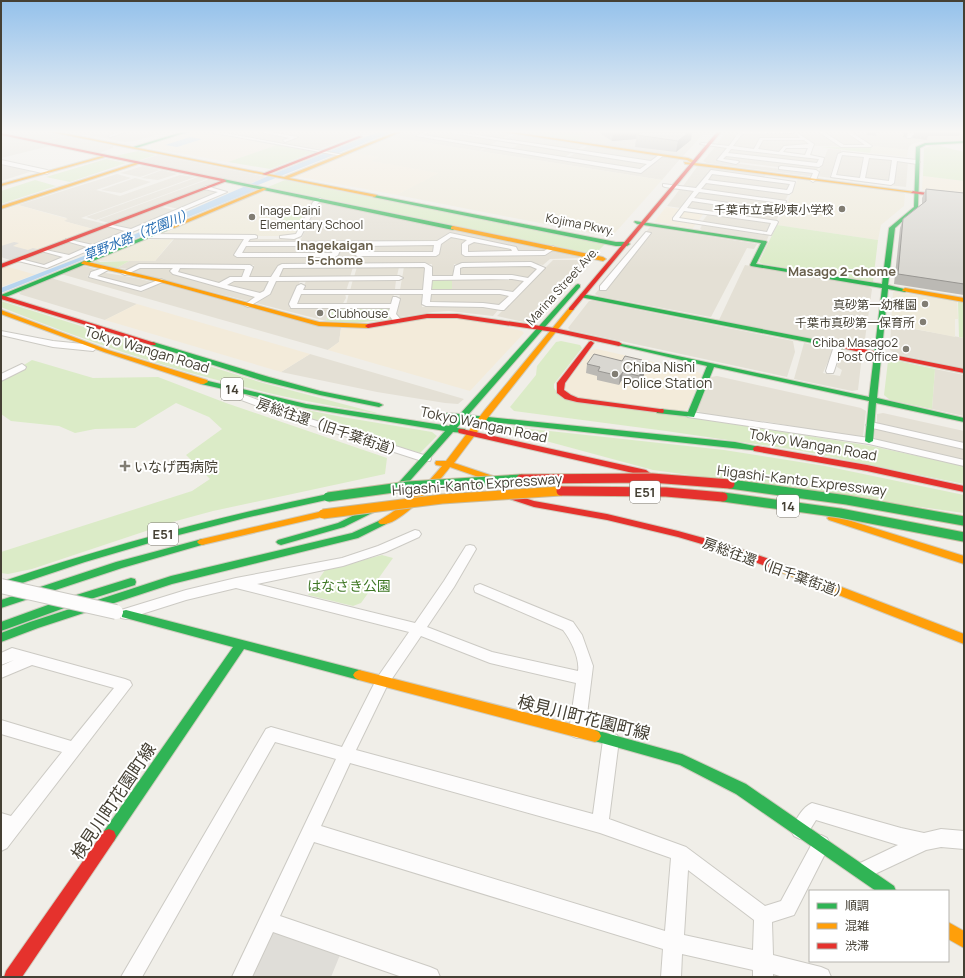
<svg xmlns="http://www.w3.org/2000/svg" width="965" height="978" viewBox="0 0 965 978" font-family="Manrope,'Noto Sans JP',sans-serif">
<style>
.residential{fill:#e4e0d5}
.commercial{fill:#f3ebda}
.education{fill:#eeeada}
.green{fill:#dbebc7}
.parking{fill:#dfddd8}
.water{fill:#b7d5ef}
.lines{fill:none;stroke-linecap:round;stroke-linejoin:round}
.street-casing{stroke:#cccac4;stroke-width:2}
.fast-casing{stroke:#d0ccbf;stroke-width:2}
.slow-casing{stroke:#d0ccbf;stroke-width:2}
.jam-casing{stroke:#d0ccbf;stroke-width:2}
.street{fill:#fdfcfc;fill-rule:evenodd}
.fast{fill:#30b455;fill-rule:evenodd}
.slow{fill:#ff9f0a;fill-rule:evenodd}
.jam{fill:#e5322d;fill-rule:evenodd}
.street-bridge-casing{stroke:#cccac4;stroke-width:16;stroke-linecap:butt}
.fast-bridge-casing{stroke:#c8bda3;stroke-width:11;stroke-linecap:butt}
.slow-bridge-casing{stroke:#c8bda3;stroke-width:11;stroke-linecap:butt}
.jam-bridge-casing{stroke:#c8bda3;stroke-width:11;stroke-linecap:butt}
.street-bridge{stroke:#fdfcfc;stroke-width:14}
.fast-bridge{stroke:#30b455;stroke-width:9}
.slow-bridge{stroke:#ff9f0a;stroke-width:9}
.jam-bridge{stroke:#e5322d;stroke-width:9}
.wall{fill:#bbb9b4}
.shaded-wall{fill:#989692}
.building{fill:#d9d7d1;stroke:#989692}
.poi-dot{fill:#817d73;stroke:#fff;stroke-width:1.5}
.labels{text-anchor:middle;dominant-baseline:central;stroke-width:4;stroke-linejoin:round;paint-order:stroke}
.far-poi-label{font-size:12px;fill:#454034;stroke:#fff;text-anchor:end}
.far-street-label{font-size:12px;fill:#454034;stroke:#fff}
.far-water-label{font-size:13px;font-style:italic;fill:#2b70b4;stroke:#fff}
.far-neighbourhood-label{font-size:13px;font-weight:bold;fill:#685f4b;stroke:#fff}
.shield{fill:#fff;stroke:#7d7971;stroke-width:1}
.shield-label{font-size:13px;font-weight:bold;fill:#454034}
.street-label{font-size:14px;fill:#454034;stroke:#fff}
.poi-label{font-size:14px;fill:#454034;stroke:#fff;text-anchor:start}
.park-label{font-size:14px;fill:#407826;stroke:#fff}
.near-street-label{font-size:17px;fill:#454034;stroke:#fff}
</style>
<rect width="100%" height="100%" fill="#f0eee8"/>
<path class="residential" d="M1,132H43L63,136L43,141Z
M72,132H166L135,141L125,142Z
M218,132H364L318,150Z
M404,132H425L415,136L484,147L479,151L490,148L642,172L663,156L680,159L662,180L391,137Z
M429,132H443L498,141L488,146L421,136Z
M451,132H498L511,134L501,139Z
M591,132H705L683,156L680,157L576,141Z
M726,132H739L729,146L717,144Z
M824,132H846L866,145H843Z
M849,132H964V140L919,142L912,144L909,147L908,150L872,146Z
M742,133H793L802,138L760,139L754,149L732,146Z
M798,133H820L840,146H814V144Z
M515,134L585,145L576,150L505,140Z
M1,136L50,146L1,158Z
M64,136L113,146V148L98,153L44,142Z
M763,140H804L810,144L808,146H782L779,152L757,149Z
M520,144L573,152L563,158L509,150Z
M589,145L659,155L651,162L579,151Z
M717,146L727,148L717,161L813,173L811,176H808L707,163L703,161L715,147Z
M731,148L820,159L818,164L727,153Z
M828,149L841,150V153H838L830,176L844,178L845,180L817,176Z
M576,153L648,163L640,170L567,158Z
M841,154L865,157L860,178L835,175Z
M158,155L267,177L249,184L139,161Z
M726,155L819,166L816,172L722,160Z
M868,157L892,160L889,182L863,178Z
M1,161L39,169L1,181Z
M896,161L908,162L906,187L850,181L852,179L893,184Z
M143,166L160,170L140,177L120,173Z
M697,167H704L766,175L762,179L706,171L709,172L697,188L683,186Z
M162,170L177,174L158,180L141,178Z
M117,174L131,178L96,190L120,196L180,175L195,177L81,218L105,224L93,229L63,221L67,218L18,205Z
M712,174L790,184L787,191L707,180Z
M198,177L207,179L96,220L86,217Z
M135,178L151,182L121,193L101,190Z
M209,179L216,181L215,183L109,223L98,220Z
M706,182L789,193L785,201H784L701,189Z
M680,189L695,191L681,208L667,206Z
M205,190L219,192L179,209L165,206Z
M699,191L782,203L778,210L695,199L694,198Z
M692,200L780,213L776,221L688,209L687,208Z
M323,202L583,257L580,258L550,259L543,265L532,263L454,264L453,276L452,277H433L431,275L432,264L278,265L272,277L269,278L248,277L254,265H140L129,269L117,268L129,261H155L174,239H301L318,204Z
M162,207L177,211L131,230L114,225Z
M708,214L770,222L772,223L768,232L702,222Z
M702,225H704L769,235L767,240L702,230L700,229Z
M111,227L129,231L94,245L74,240Z
M650,227L757,244L754,249L747,248L711,317L598,296L595,294Z
M68,242L91,247L70,255L50,250Z
M43,251L66,257L44,265L25,260Z
M553,260H587L589,261L533,323H528L497,316Z
M745,265L868,286L872,289L864,346L858,347L719,320Z
M85,266L97,270L87,276L142,292L156,285L163,284L315,325L341,328L339,342L328,350L61,274L79,267Z
M397,266L399,267L397,276L394,277H354L357,267Z
M406,266L426,267L424,289L400,290L404,267Z
M532,266L539,268L529,278L459,276V267Z
M353,267L350,277H278L282,268Z
M139,268H173L174,269L171,273L256,296L252,301H248L133,272Z
M182,268H247L242,277L218,283L178,272L179,269Z
M100,272L136,278L152,282V284L141,288L96,276Z
M51,278L137,304L105,320L19,294L23,290Z
M512,278L525,282L514,292L498,290H452V279Z
M350,279L346,291L302,290L306,281Z
M353,279H394L396,280L395,289L392,290L350,291Z
M230,281H270L265,291L259,293L225,285Z
M275,281H300L289,308H330L326,321L256,303Z
M496,292L510,296L500,306L428,303L429,294Z
M303,293H345L346,298L342,305H297L300,294Z
M349,293L394,294L392,304L389,305H346Z
M400,294H423L422,307L482,306L498,310L493,316L449,311L433,312L400,317L398,316L396,313Z
M589,301H594L793,341L795,352L787,377L570,330L568,328Z
M891,325L964,338V368L896,354L890,350Z
M804,343L833,350L823,373L840,376L842,370L837,367L840,351L862,355L858,390L852,391L794,379Z
M310,354L464,399L458,404L445,403L377,392L281,372Z
M935,369L964,375V416L932,409Z
M717,376L861,408L866,411L863,436L859,438L769,422L702,414L697,410L711,377Z
M883,413L964,431V444L879,425L877,423V414Z
M879,429L964,448V460L881,442L875,438V430Z"/>
<path class="commercial" d="M195,132H205L277,145L228,162L151,148V145Z
M351,152L380,157L372,161L440,173L397,195L295,176Z
M923,176L964,181V196L927,191L922,189Z
M18,205L68,219L64,221L93,229L11,260L1,257V211Z
M666,207L702,212L704,213L693,228L654,222Z
M5,266L33,274H36L1,287V267Z
M137,304L310,354L281,372L105,320Z
M437,317L464,318L522,331L524,333L470,391L328,350L339,342L341,328L378,327Z
M597,349L698,372L702,375L687,409L681,411L578,398L567,392L565,385L591,350Z"/>
<path class="education" d="M391,137L662,180L614,234L601,235L397,195L439,173L371,161L379,157L351,152Z
M872,146L908,150L907,157L870,153Z
M798,179L901,192L905,194L904,206L881,225L878,240L777,225Z
M271,191L313,200L296,234L292,236H158L261,192Z
M173,239L155,261H101L97,260L145,240Z
M893,292H898L957,301L958,319H955V337L891,324Z"/>
<path class="green" d="M510,132H591L576,141Z
M277,145L314,152L270,169L228,162Z
M936,145L964,152V181L923,176L924,148Z
M872,146L870,153L821,147Z
M138,151L156,155L137,161L115,156Z
M106,159L126,163L70,182L46,177Z
M35,180L56,186L1,204V191Z
M285,180L605,244L595,254H593L268,187Z
M304,213L299,224H280L286,214Z
M777,225L878,240L873,282L763,264L759,262Z
M96,260L100,262L129,261L117,268L95,263Z
M452,279V290L431,289V280Z
M1,301L263,383L381,414C338,407 295,400 253,389C167,369 83,340 1,307Z
M958,301L964,302V338L959,337Z
M330,308H390L391,319L355,323L326,321Z
M561,341L580,345L582,348L554,384V388L558,394L691,417L871,446L964,466V484L797,450L666,431L514,411L510,407L536,375L537,366L556,342Z
M32,360L93,378L158,377L226,403L387,458L385,474L213,511L176,521L32,569L8,574L1,573V552L192,491L210,479L186,455L222,429L209,417L176,403L135,428L95,429L75,433L59,426L11,421L1,414V379Z
M893,360L935,369L932,409L890,400L884,395L888,361Z
M282,405L342,417L432,432L437,436L420,453L306,418L279,406Z
M503,426L724,450L825,466L964,495V513L653,470L502,429Z
M382,555L393,558L361,603L353,606L308,595L325,570Z"/>
<path class="parking" d="M626,140L628,141L611,143L678,154L676,156L604,145L608,144L606,142Z
M14,242L19,243L13,246L28,250L33,248L37,249L10,260L1,257V246Z
M276,932L340,955L331,977H250L268,936Z"/>
<path class="water" d="M378,132H392L258,185V189L1,293V288L94,252L280,171Z
M190,137L202,139L177,147L165,145Z"/>
<g class="lines">
<g class="street-casing">
<path id="street" d="M119,132H126L110,137L108,136Z
M209,132H219L344,155L342,156Z
M260,132H271L298,137L285,142L283,140L290,138Z
M423,132H429L423,135L640,169L647,164L446,132H457L651,161L660,154L664,155L641,173L416,136Z
M739,132H795L793,133L742,134L733,146L754,149L760,138H800L797,135L799,134L814,144L810,155L824,158L822,165L819,167L726,156L723,159L738,161L739,162L736,164L717,160L727,148L700,144L702,143L729,146ZM763,140H804L809,144L784,146L779,152L758,149ZM786,148H808L805,155L783,152ZM731,149L819,159L817,163L728,153Z
M819,132H824L844,145H865L846,132H851L872,146L870,147H841Z
M913,132H922L912,135L911,138H907L908,133Z
M925,132H964V134L927,133Z
M843,152L917,160L920,162L917,164L897,161L894,183L891,185L831,177L838,154ZM842,155L864,157L860,178L836,175ZM869,158L892,160L889,181L865,178Z
M1,160L47,170L50,172L47,174L1,164Z
M781,166L816,170L819,172L816,180L813,182L810,180L813,173L779,169V167Z
M711,170L795,182L792,192L789,194L706,183L701,189L786,201L783,212L780,214L692,201L687,208L777,221L778,222L771,235L673,220V218L694,191L665,187L663,186V184L696,188ZM712,174L790,184L787,190L708,180ZM699,192L781,203L778,210L694,198ZM684,211L771,223L767,232L679,218Z
M206,186L227,192L47,268L14,260L17,258L44,265L63,257L41,251V249L69,255L87,247L66,241V239L93,245L125,231L107,226V224L131,229L218,192L204,189L203,188Z
M320,198L323,200L318,203L301,236L294,239L280,238V236L296,234L313,202Z
M646,232L651,233L606,290H600V286Z
M450,233L516,247L518,251H544L553,246L556,248L545,255L465,256L462,254V244L467,240L451,237L441,244L439,254L436,256H357L354,254L356,246H342L338,255L335,257H237L234,255L244,239L148,238L145,236L148,234L255,235L257,236V238L250,239L248,242L437,241ZM474,242L511,249L512,251L468,252V245ZM434,245L433,252H361L363,246ZM246,246H335L332,253H242Z
M531,262L545,268L504,310H501L483,307L426,306L422,304L423,294H301L297,304H391L393,297H396L400,299L396,314L402,321L398,323H395L388,314L390,308H291L289,304L297,286L301,284L305,286L303,290H423L425,268L424,267L283,268L279,277L399,276L403,278L399,280L276,281L270,294L248,307L244,305L255,297L173,274L170,271L173,268H140L125,275L121,273L139,264L250,265L253,267L249,277H271L278,266L282,264L425,263L432,267V276H453L455,266L462,263ZM530,266L537,269L528,278L512,275H460V268L463,267ZM180,268L245,269L242,277H230L219,283L178,272ZM512,279L524,281L513,292L500,290H431L432,280ZM234,281H269L264,291L260,293L227,285ZM431,294H500L509,296L499,305L483,303L430,302Z
M106,267L108,268V270L97,276L140,287L161,279L165,281L141,291L89,277L91,272Z
M1,331L53,341L93,345L97,348L93,351L53,347L1,335Z
M838,343L842,346L834,371L833,373H827L826,371L834,346Z
M22,364L26,367L25,369L1,381V374Z
M231,390L301,416L430,457L431,459L430,461H422L295,420L228,395L226,393L228,391Z
M691,412L869,438L964,460V466L869,444L688,417L686,415Z
M871,422L964,443V449L868,427L866,425Z
M415,530L419,531L421,534L419,537L386,552L343,566L257,584L415,623L444,581L466,546L470,545L474,546L476,549L454,587L427,627L492,652L578,671C580,659 571,640 563,630L475,592L474,589L475,586L480,584L485,586L573,622L582,635L593,666L585,731L582,736L577,738L572,736L569,731L576,683L490,663L421,636L387,686L356,750L593,814L603,740L605,735L611,733L617,735L619,740L609,819L686,847L765,906L781,901L815,838L821,835L827,838L830,844L827,850L794,915L772,922L773,955L821,967L828,970L831,977H783L773,974V977H753V970L682,954L681,977H661L663,949L314,842L280,916L430,967L437,970L440,977H402L273,932L252,977H232L336,759L275,742L142,977H121L266,729L271,727L342,747L377,678L409,632L236,588L186,600L126,619L121,618L119,614L121,610L186,590L236,578L342,558L378,546ZM350,763L600,833L671,858L665,931L321,826ZM688,870L754,920L753,950L684,935Z
M12,648L125,679L130,681L132,685L7,848L1,851V813L11,816L62,752L1,734V720L71,741L114,688L32,665L1,678V666L14,660L1,665V653Z
M812,803L901,828L924,833L941,829L964,831V849L941,847L926,850L862,880L856,877L853,871L856,865L898,845L816,820L806,836L800,839L794,836L791,830C796,820 802,807 812,803Z"/>
</g>
<g class="fast-casing">
<path id="fast" d="M182,132H188L136,148L133,147Z
M964,141V143L926,145L920,148L918,207L895,228L888,285L908,290L905,292L888,289L877,398L964,418V422L876,403L873,441L869,443L865,441L869,401L714,367L694,417L657,413L656,411L657,409H660L688,412L707,366L617,345V343L869,397L882,288L751,266L750,265L761,243L637,224L634,222L635,221L766,241L767,242L756,264L882,284L889,228L914,207L916,147L925,143Z
M223,179L453,226L456,228L453,230L221,181Z
M375,195L616,242H627L630,244L627,246H616L373,197Z
M170,226L175,227L1,299V295Z
M578,284L580,285V287L468,415L735,442L760,447L761,449L760,451L464,419L457,428L465,429L466,431L465,433L453,432L399,493H393L391,491L393,489L445,431L306,408L201,384L200,382L204,380L306,404L449,426L456,418L433,416L432,414L433,412L460,414L576,285Z
M582,294L843,345L846,347L843,349L580,297V295Z
M153,342L269,377L320,391L379,403L383,405L379,407L320,395L263,381L151,345V343Z
M328,494L333,497L331,499L245,518L163,539L85,562L1,590V582C108,546 217,517 328,494Z
M375,505L378,506L380,508L378,510L344,527L281,545L278,544L276,542L278,540L338,523Z
M383,519L388,522L386,524L358,538L172,584L38,628L1,642V633L30,622L171,576L352,533Z
M202,539L205,540L207,542L205,544L122,568L1,608V600L116,562Z
M131,578L135,579L136,582L135,585L78,603L1,631V622L70,597Z
M126,610L359,670L363,672L365,675L363,678L359,680L244,649L114,841L109,843L104,841L102,836L104,831L233,647L122,617L121,614L122,611Z
M595,730L682,754L746,784L894,886L896,891H876L736,794L680,765L591,740L589,736L591,732Z"/>
</g>
<g class="slow-casing">
<path id="slow" d="M50,132H58L284,177L396,132H401L289,178L377,195L375,197Z
M503,132H513L688,158L695,161V163L915,192L913,193L685,164L684,162L692,163L687,160Z
M102,156L105,157L1,186V184Z
M138,162L141,163L1,209V206Z
M263,188L267,189L174,228L169,227Z
M453,226L603,257L606,259L603,261L451,229V227Z
M84,261L163,280L319,322L368,324L371,326L368,328L319,326L160,282L82,264L81,263Z
M905,288L964,298V302L903,291L902,290Z
M569,308L574,309L490,415L454,463L493,476L494,478L493,480H487L450,467C440,481 397,529 380,524L378,522L380,520C404,506 424,488 442,466L436,465L435,463L436,461H446L484,411Z
M1,310L108,350L207,380L208,382L204,384H201L104,352L1,314Z
M323,511L326,512L328,514L326,516L202,545L199,544L197,542L199,540L202,539Z
M832,515L964,556V564L829,520L827,518Z
M771,560L964,634V644L767,567L766,564L767,561Z
M359,670L595,730L599,732L601,736L599,740L595,742L359,680L355,678L353,675L355,672Z
M948,922L964,931V948L948,939Z"/>
</g>
<g class="jam-casing">
<path id="jam" d="M717,132H721L573,310H569V308Z
M1,133L223,179L227,181L1,268V264L221,181L1,135Z
M359,136L362,137L266,175L262,174Z
M913,191L964,198V200L911,193Z
M1,295L155,343L156,344L155,345H151L1,299Z
M427,314H457L554,328L619,342L622,344L619,346L554,332L457,318H427L368,328L365,326L368,324Z
M591,341L594,343L565,383L564,390L571,395L578,398L660,409H663L664,411L663,413L577,402L565,399L557,393V383L589,342Z
M843,345L964,369V373L841,348L840,347Z
M459,429H462L646,470L650,473L646,476L459,433L458,431Z
M757,446L867,465L964,486V492L867,471L754,451L753,449L754,447Z
M506,492L534,501L607,514L678,531L729,545L775,561L776,564L775,567L771,568L722,550L678,537L607,520L534,507L503,497L501,495L503,493Z
M109,829L114,831L116,836L114,841L22,977H4L6,971L104,831Z"/>
</g>
<use href="#street" class="street"/>
<use href="#fast" class="fast"/>
<use href="#slow" class="slow"/>
<use href="#jam" class="jam"/>
<g class="street-bridge-casing">
<path id="street-bridge" d="M1,586L116,612"/>
</g>
<g class="fast-bridge-casing">
<path id="fast-bridge" d="M730,484L847,500L964,521
M328,497L408,486L521,479
M723,497L840,513L964,537"/>
</g>
<g class="slow-bridge-casing">
<path id="slow-bridge" d="M323,514L442,499L561,491"/>
</g>
<g class="jam-bridge-casing">
<path id="jam-bridge" d="M521,479L652,478L730,484
M561,491L666,492L723,497"/>
</g>
<use href="#street-bridge" class="street-bridge"/>
<use href="#fast-bridge" class="fast-bridge"/>
<use href="#slow-bridge" class="slow-bridge"/>
<use href="#jam-bridge" class="jam-bridge"/>
</g>
<path class="wall" d="M601,132H695V133H692L691,140L676,152L635,147L636,139L612,141L601,134Z
M867,132H877L876,136L866,135Z
M904,132H908L906,138L903,137Z
M915,132H961L959,136H928L927,140L912,138Z
M926,189L964,193V295L894,284L900,228L903,219L922,204V198Z
M642,360L641,365L644,375L638,385L621,381L619,385L597,380V376L586,373L587,364L622,361Z"/>
<path class="shaded-wall" d="M613,132H648L637,135L636,139L612,141Z
M680,132H695V133H692L691,140L676,152L678,141Z
M645,366L644,375L638,385L639,376Z
M623,372L621,381L619,385L620,376Z"/>
<path class="building" d="M641,132H689L678,141L637,135Z
M926,189L964,193V284L898,274L903,219L926,201Z
M594,354L622,361L625,356L642,360L639,364L645,366L639,376L623,372L620,376L598,371L600,367L587,364Z"/>
<linearGradient id="sky" x2="0" y2="1"><stop stop-color="#94c1eb"/><stop offset="0.49" stop-color="#f8f7f5"/><stop offset="1" stop-color="#f8f7f5" stop-opacity="0"/></linearGradient>
<rect width="965" height="269" fill="url(#sky)"/>
<g class="poi-dot">
<circle cx="842" cy="209" r="4"/>
<circle cx="252" cy="217" r="4"/>
<circle cx="925" cy="304" r="4"/>
<circle cx="320" cy="313" r="4"/>
<circle cx="923" cy="322" r="4"/>
<circle cx="906" cy="349" r="4"/>
<circle cx="615" cy="374" r="4"/>
<path d="M123 460h4v4h4v4h-4v4h-4v-4h-4v-4h4z"/>
</g>
<g class="labels">
<g class="far-poi-label">
<text x="834" y="209">千葉市立真砂東小学校</text>
<text x="260" y="210" text-anchor="start">Inage Daini<tspan x="260" dy="14">Elementary School</tspan></text>
<text x="917" y="304">真砂第一幼稚園</text>
<text x="328" y="313" text-anchor="start">Clubhouse</text>
<text x="915" y="322">千葉市真砂第一保育所</text>
<text x="898" y="342">Chiba Masago2<tspan x="898" dy="14">Post Office</tspan></text>
</g>
<g class="far-street-label">
<text transform="translate(580 224) rotate(11)">Kojima Pkwy.</text>
<text transform="translate(562 286) rotate(-48)">Marina Street Ave.</text>
</g>
<g class="far-water-label">
<text transform="translate(138 234) rotate(-22)">草野水路（花園川）</text>
</g>
<g class="far-neighbourhood-label">
<text x="335" y="245">Inagekaigan<tspan x="335" dy="15">5-chome</tspan></text>
<text x="842" y="271">Masago 2-chome</text>
</g>
<g class="shield">
<rect x="221" y="378" width="22" height="22" rx="3"/>
<rect x="630" y="481" width="30" height="22" rx="3"/>
<rect x="777" y="495" width="22" height="22" rx="3"/>
<rect x="148" y="523" width="30" height="22" rx="3"/>
</g>
<g class="shield-label">
<text x="232" y="389">14</text>
<text x="645" y="492">E51</text>
<text x="788" y="506">14</text>
<text x="163" y="534">E51</text>
</g>
<g class="street-label">
<text transform="translate(147 349) rotate(17)">Tokyo Wangan Road</text>
<text transform="translate(484 424) rotate(12)">Tokyo Wangan Road</text>
<text transform="translate(330 427) rotate(19)">房総往還（旧千葉街道）</text>
<text transform="translate(813 444) rotate(10)">Tokyo Wangan Road</text>
<text transform="translate(802 480) rotate(7)">Higashi-Kanto Expressway</text>
<text transform="translate(477 484) rotate(-4)">Higashi-Kanto Expressway</text>
<text transform="translate(776 568) rotate(20)">房総往還（旧千葉街道）</text>
</g>
<g class="poi-label">
<text x="623" y="366">Chiba Nishi<tspan x="623" dy="16">Police Station</tspan></text>
<text x="134" y="466">いなげ西病院</text>
</g>
<g class="park-label">
<text x="349" y="585">はなさき公園</text>
</g>
<g class="near-street-label">
<text transform="translate(584 717) rotate(14)">検見川町花園町線</text>
<text transform="translate(113 801) rotate(-56)">検見川町花園町線</text>
</g>
</g>
<rect width="965" height="978" fill="none" stroke="#454034" stroke-width="4"/>
<rect x="809" y="890" width="140" height="72" fill="#ffffff" stroke="#b5b3ae"/>
<rect x="817" y="903" width="20" height="6" fill="#30b455" stroke="#b5b3ae"/>
<text x="845" y="910" font-size="12" fill="#454034">順調</text>
<rect x="817" y="923" width="20" height="6" fill="#ff9f0a" stroke="#b5b3ae"/>
<text x="845" y="930" font-size="12" fill="#454034">混雑</text>
<rect x="817" y="943" width="20" height="6" fill="#e5322d" stroke="#b5b3ae"/>
<text x="845" y="950" font-size="12" fill="#454034">渋滞</text>
</svg>
